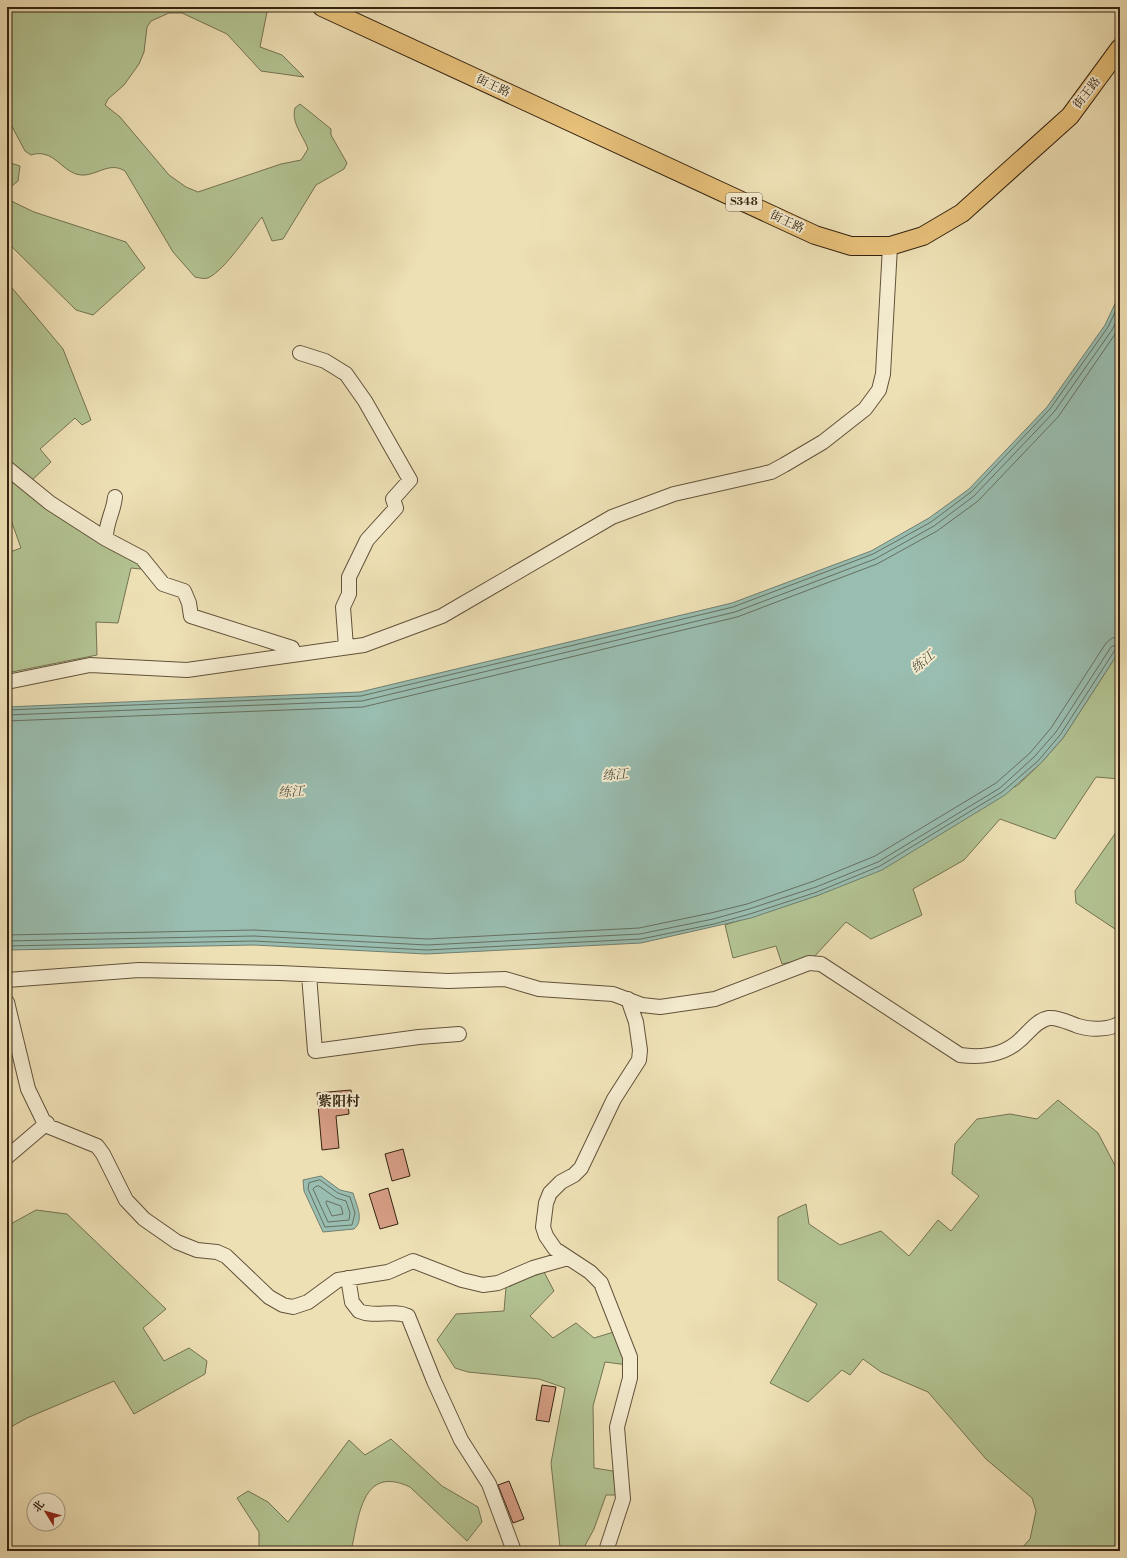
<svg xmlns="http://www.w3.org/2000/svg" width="1127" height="1558" viewBox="0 0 1127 1558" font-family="'Libre Bodoni','Noto Serif SC',serif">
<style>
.green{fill:#b3c392;stroke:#747352}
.water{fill:#99bdb0;stroke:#717f70}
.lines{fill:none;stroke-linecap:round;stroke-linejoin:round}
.shore{stroke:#667060;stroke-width:1}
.building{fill:#d69d84;stroke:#342311}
.minor-casing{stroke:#62523a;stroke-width:16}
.major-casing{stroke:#342311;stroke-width:20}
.minor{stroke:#f4ebcf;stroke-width:14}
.major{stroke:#e7c07a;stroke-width:18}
.labels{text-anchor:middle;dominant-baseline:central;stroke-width:4;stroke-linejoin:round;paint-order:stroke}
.shield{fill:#f4ebcf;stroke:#6e5f4a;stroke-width:1}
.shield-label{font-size:11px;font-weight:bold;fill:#342311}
.street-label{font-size:12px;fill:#342311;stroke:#f4ebcf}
.water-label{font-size:13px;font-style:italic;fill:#525141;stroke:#f4ebcf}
.quarter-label{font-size:14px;font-weight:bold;fill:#342311;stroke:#f4ebcf}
</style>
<rect width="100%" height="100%" fill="#eee0b5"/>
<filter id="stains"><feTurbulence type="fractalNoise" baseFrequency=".005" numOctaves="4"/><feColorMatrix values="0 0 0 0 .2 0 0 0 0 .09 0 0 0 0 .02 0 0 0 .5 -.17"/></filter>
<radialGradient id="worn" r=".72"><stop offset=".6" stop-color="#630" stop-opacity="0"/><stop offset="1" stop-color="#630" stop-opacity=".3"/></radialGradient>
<path class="green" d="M7,7H268L260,47L282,55L304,77L261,71L227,34L182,13H169L151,21L147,27L144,52L139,64L124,85L108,99L105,105L120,117L169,175L186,187L198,192L281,164L301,160L308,149C303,135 291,123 295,108L300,104L331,129V135L347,163L344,169L316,185L283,239L272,241L262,217C249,233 225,270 208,278C204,279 199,278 195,277L173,252L125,171C109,161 97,176 81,175C66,174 57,156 43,154C39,153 34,154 31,155L25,151L7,117Z
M7,162L20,166L18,181L7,190Z
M7,199L34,212L126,242L145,268L93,315L76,310L7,242Z
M7,282L63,349L91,420L82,425L75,418L40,449L51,462L29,483L7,465Z
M7,472L143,564L141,569L131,568L118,623L96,622L97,655L7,673V553L21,548L7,509Z
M1120,650V779L1096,777L1055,839L1000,819L964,860L913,889L922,915L871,939L846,922L814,957L782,964L776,946L733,958L725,925L819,895L1018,785L1041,763L1063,738Z
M1119,828L1120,931H1118L1076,903L1075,891Z
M1058,1100L1098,1133L1120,1175V1551H1019L1030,1539L1036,1511L1032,1498L986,1459L928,1392L881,1372L863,1359L850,1375L842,1370L808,1402L770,1383L817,1304L778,1280V1217L806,1204L809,1224L840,1245L881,1231L909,1256L938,1220L951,1231L979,1196L952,1174L955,1144L977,1119L1010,1114L1037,1119Z
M36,1210L67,1214L166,1309L143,1328L164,1361L189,1348L207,1361L205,1374L134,1414L114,1381L27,1418L7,1429V1226Z
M544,1272L554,1291L530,1316L553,1338L576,1323L594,1338L617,1331L628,1365L605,1362L593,1406L594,1468L613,1471L616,1495H606L594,1529L582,1551H567L560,1547L551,1463L565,1388L539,1379L468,1372L455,1368L437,1340L456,1314L504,1311L506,1287Z
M391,1439L442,1486L478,1507L482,1522L467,1541L410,1487C361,1464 359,1518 351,1551H259V1532L237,1498L248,1491L268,1502L288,1522L349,1440L365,1455Z"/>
<path class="water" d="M1120,293V650L1063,738L1041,763L1005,795L882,870L819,895L751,918L641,943L426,954L254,945L7,950V707L360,692L732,603L871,551L929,518L969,489L1047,407L1105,325Z
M321,1176L340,1190L353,1193C356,1204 365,1220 354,1229L323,1232L304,1191L303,1180Z"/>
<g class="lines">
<path class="shore" d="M7,710L361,696L733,607L873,554L931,522L971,492L1050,409L1108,327L1120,302
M7,715L362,701L735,612L875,559L934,526L974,496L1054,412L1112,330L1120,314
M7,721L363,707L737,617L877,564L937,531L978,501L1058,417L1120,327
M7,935L254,930L427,939L639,928L711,913L747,904L814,881L875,856L996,783L1030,753L1051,728L1106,643L1112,638L1120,637
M7,941L254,936L427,945L640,934L713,919L749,909L816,887L878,862L1000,788L1034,757L1056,732L1111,647L1120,643
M7,946L254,941L427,950L641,939L714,924L750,914L817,892L880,866L1002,792L1038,761L1060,735L1115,650L1120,648
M320,1180L338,1193L350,1197L355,1213L352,1225L325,1227L308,1189L309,1183Z
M319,1186L336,1198L346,1201L350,1213L349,1220L328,1222L313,1189L315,1187Z
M327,1201L341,1206L343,1214L332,1216L326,1203Z"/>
</g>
<path class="building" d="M351,1090L353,1103L348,1104L349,1114L336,1116L339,1148L322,1150L317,1093Z
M403,1149L410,1176L392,1181L385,1154Z
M388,1188L398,1224L380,1229L369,1194Z
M542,1385L556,1387L549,1422L536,1420Z
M509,1481L524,1519L513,1523L498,1485Z"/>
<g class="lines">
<g class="minor-casing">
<path id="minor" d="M300,353L325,361L346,374L365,401L410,480L393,499L396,508L367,540L349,577V594L343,607L346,647
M7,468L50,503L106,539
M115,497C114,511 105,524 106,539L142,558L163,584L184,591L189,603L191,616L292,648L294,654
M7,682L90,665L187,670L364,645L442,616L612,517L674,494L771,472L784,465L823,442L865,409L879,390L883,374L890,246
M309,975L315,1051L419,1037L459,1034
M7,980L139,970L280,973L448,981L505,979L539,989L613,994L642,1005L660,1007L715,999L809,963L821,964L960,1055C981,1058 1004,1055 1020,1040C1029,1032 1037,1020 1049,1018C1059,1017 1069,1023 1078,1026C1090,1030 1110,1030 1120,1023
M7,1002L28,1089L43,1120L50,1127L97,1146L103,1154L126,1200L144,1219L177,1242L197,1250L217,1252L226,1256L269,1297L283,1305L293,1307L308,1302L338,1280L388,1272L413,1261L462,1280L483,1285L498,1283L533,1268L568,1258
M7,1157L47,1123
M348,1278L352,1302L359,1311C375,1318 393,1309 408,1316L434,1381L461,1440L489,1484L514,1551
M606,1551L623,1499L617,1427L630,1378V1357L601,1283L590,1272L555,1249L546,1236L543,1227L546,1203L550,1193L561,1182L574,1175L581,1168L614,1099L639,1060L640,1050L636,1022L628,999"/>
</g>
<g class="major-casing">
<path id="major" d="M322,7L815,235L851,246H890L923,236L962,213L1070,116L1120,48"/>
</g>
<use href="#minor" class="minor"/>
<use href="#major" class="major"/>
</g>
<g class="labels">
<rect class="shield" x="726" y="193" width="36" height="18" rx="3"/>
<g class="shield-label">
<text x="744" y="202">S348</text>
</g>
<g class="street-label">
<text transform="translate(493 86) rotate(25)">街王路</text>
<text transform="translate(1087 93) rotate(-52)">街王路</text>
<text transform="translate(787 222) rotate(25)">街王路</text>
</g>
<g class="water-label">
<text transform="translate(923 662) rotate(-40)">练江</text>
<text transform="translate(615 775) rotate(-5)">练江</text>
<text transform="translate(291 792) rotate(-3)">练江</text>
</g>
<g class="quarter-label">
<text x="339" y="1102">紫阳村</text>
</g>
</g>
<rect width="1127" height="1558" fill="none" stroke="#eee0b5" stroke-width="24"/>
<rect x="8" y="8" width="1111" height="1542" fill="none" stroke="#342311" stroke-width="2"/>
<rect x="12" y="12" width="1103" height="1534" fill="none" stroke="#342311"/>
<g transform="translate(46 1512) rotate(307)"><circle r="19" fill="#f4ebcf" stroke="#a79b83"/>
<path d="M0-3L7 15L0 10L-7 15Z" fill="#8f2418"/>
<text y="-6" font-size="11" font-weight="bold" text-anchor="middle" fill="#342311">北</text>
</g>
<rect width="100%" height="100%" filter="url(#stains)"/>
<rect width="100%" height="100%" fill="url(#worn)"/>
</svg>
